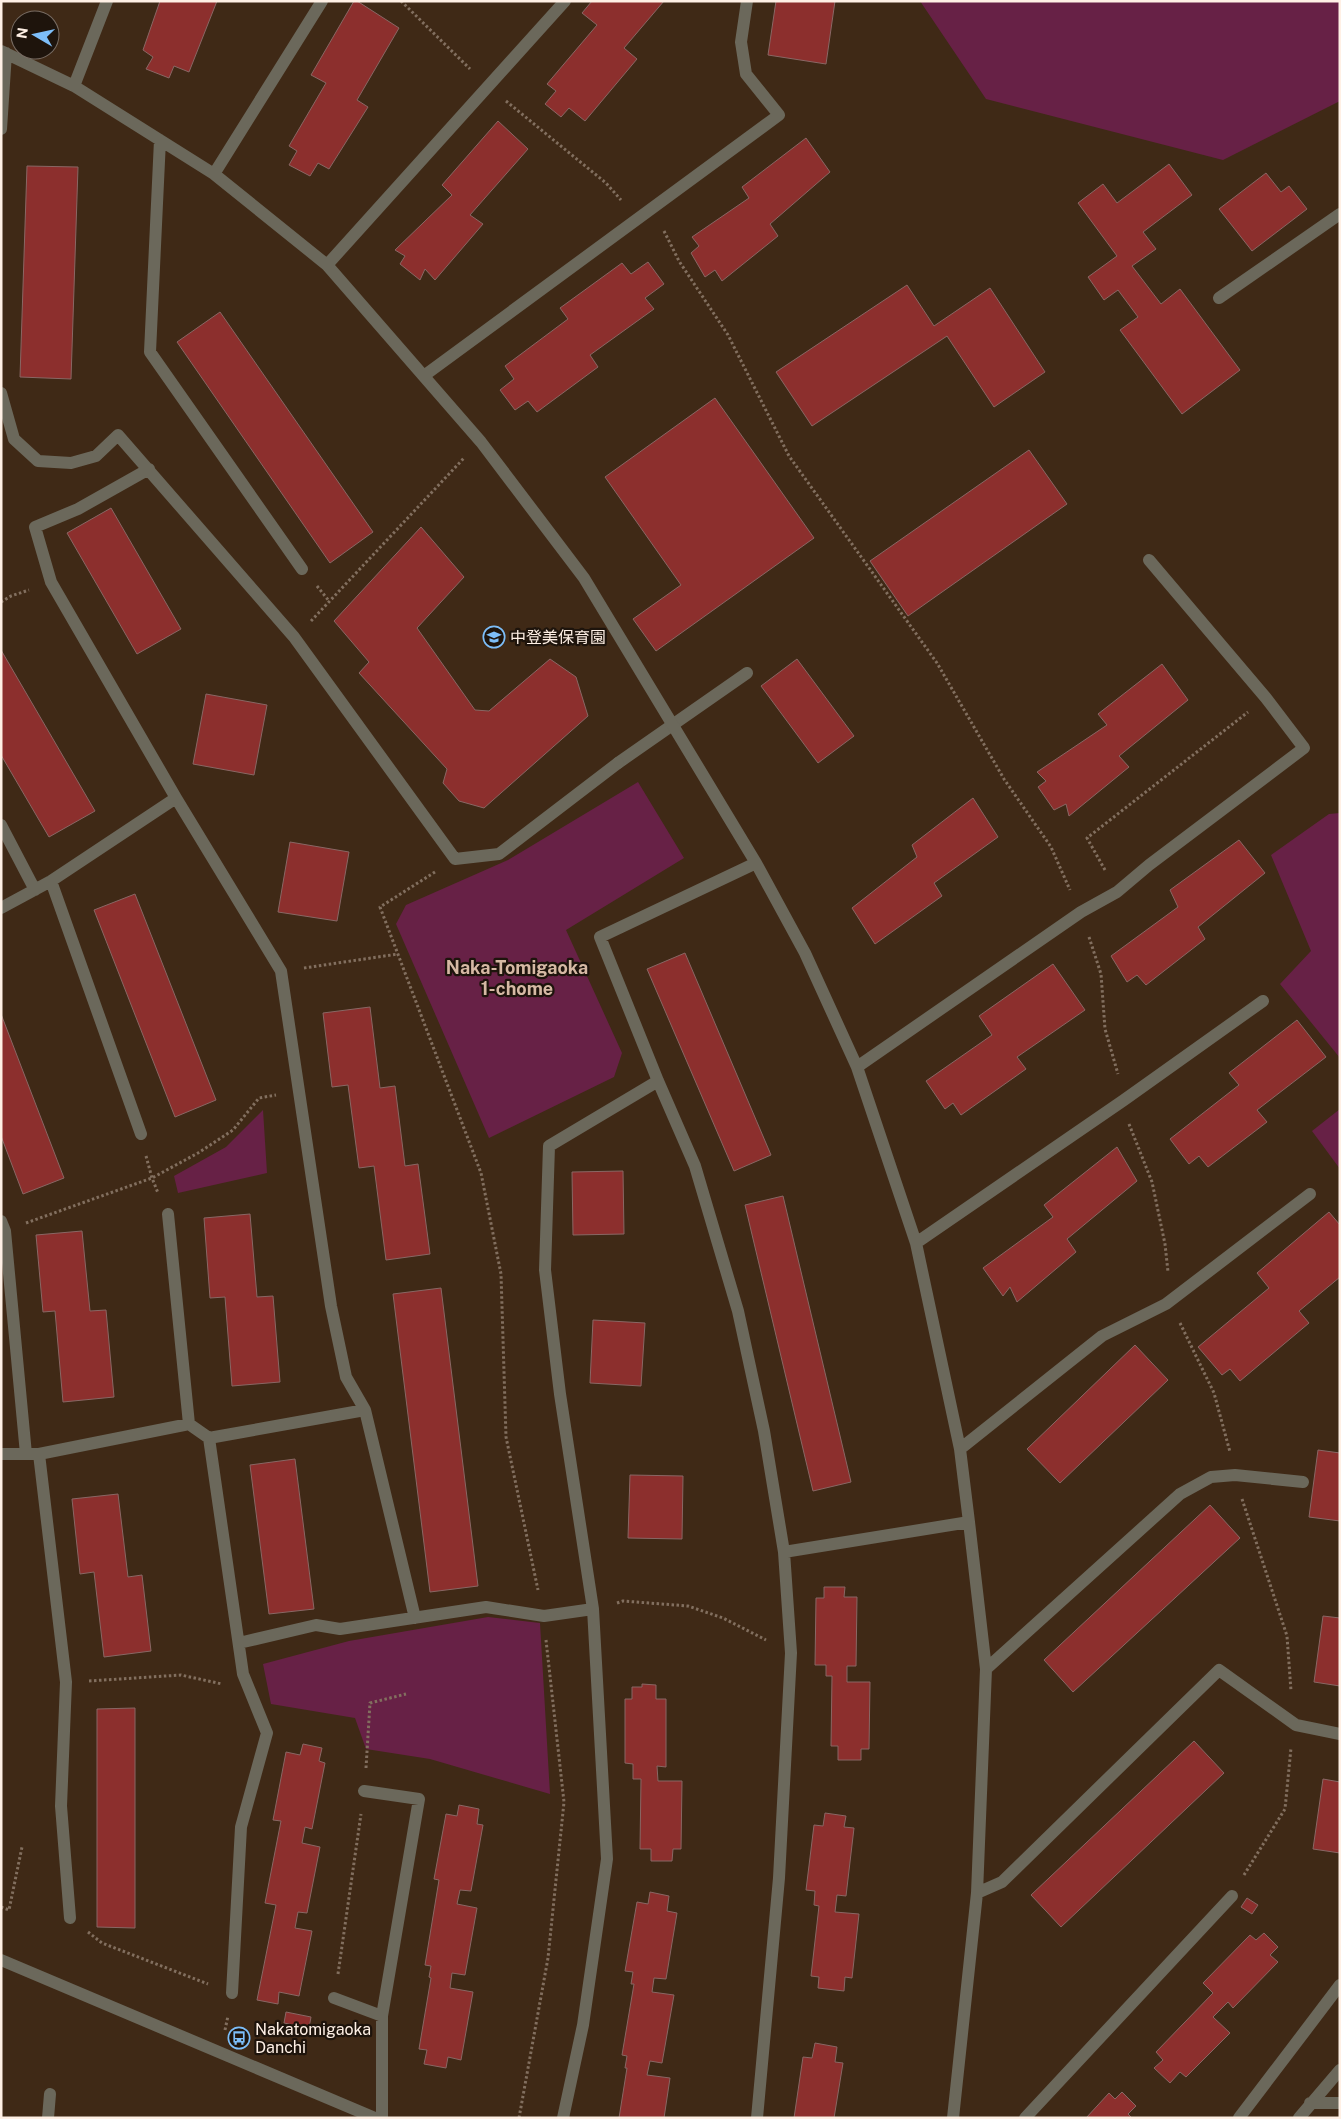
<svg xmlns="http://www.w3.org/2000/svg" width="1341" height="2119" viewBox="0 0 1341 2119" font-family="'Public Sans','Noto Sans JP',sans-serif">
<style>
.green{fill:#672146}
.building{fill:#8c2f2d;stroke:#896764}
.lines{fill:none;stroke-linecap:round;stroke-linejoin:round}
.path{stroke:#826f5f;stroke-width:3;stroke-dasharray:2.5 2.5;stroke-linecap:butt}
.service{stroke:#6b685b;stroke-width:12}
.pedestrian{stroke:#6b685b;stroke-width:12}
.minor{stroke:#6b685b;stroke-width:12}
.tertiary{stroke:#6b685b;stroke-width:12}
.labels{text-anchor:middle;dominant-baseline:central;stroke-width:4.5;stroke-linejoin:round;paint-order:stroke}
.poi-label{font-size:16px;fill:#fff0e5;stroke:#1e140c;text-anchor:start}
.neighbourhood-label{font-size:18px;font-weight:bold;fill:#d6b9a4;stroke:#1e140c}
</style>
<rect width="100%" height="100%" fill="#3f2916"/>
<path class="green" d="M920,1H1340V101L1223,160L986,99Z
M638,782L684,858L566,930L622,1053L614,1077L489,1138L396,924L406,905L508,860Z
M1340,813V1058L1280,984L1311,951L1271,855L1329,814Z
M1340,1109V1169L1312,1131Z
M263,1110L267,1173L178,1193L174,1176L226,1147Z
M488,1617L540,1623L550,1794L430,1759L366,1749L355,1718L271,1704L263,1664L349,1641Z"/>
<path class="building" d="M160,1H217L189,72L174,66L169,78L146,69L153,57L143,50Z
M354,1H357L399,28L357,100L368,107L329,169L318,163L310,176L289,165L297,151L289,146L326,83L311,75Z
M592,1H664L624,48L637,59L585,121L569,108L561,117L545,104L556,91L547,84L597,25L582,13Z
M776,1H835L826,64L768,55Z
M498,121L528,149L470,215L483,224L435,280L425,269L420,280L400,264L405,256L395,250L452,195L442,185Z
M806,138L830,172L770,224L778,236L722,281L715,270L705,277L691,253L699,246L692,237L749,198L742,187Z
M1169,164L1192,195L1143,232L1156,249L1132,266L1161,304L1180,289L1240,370L1182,414L1120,330L1138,317L1118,290L1104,300L1088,277L1117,256L1078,203L1103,184L1117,203Z
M27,166L78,167L71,379L20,377Z
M1266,173L1281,192L1289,186L1307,209L1252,251L1219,209Z
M648,262L664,284L645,298L654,309L590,355L598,367L537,412L528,401L515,410L500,390L514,379L505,366L568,319L560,308L622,263L631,274Z
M907,285L934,326L990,288L1045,372L994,407L947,336L812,426L776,372Z
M220,312L373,532L330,563L177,342Z
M715,398L814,538L656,651L633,619L681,585L605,477Z
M1029,450L1067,504L908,616L870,561Z
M111,508L181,629L137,654L67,533Z
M421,527L464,577L417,628L475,710L489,711L550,659L576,677L588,716L484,808L459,801L443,783L447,769L359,673L369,662L334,621Z
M1,650L95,811L49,837L1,755Z
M797,659L854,736L818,763L761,686Z
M1162,664L1188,700L1119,756L1129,767L1069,816L1066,804L1054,810L1038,787L1046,781L1037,772L1107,725L1098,714Z
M206,694L267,705L254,775L193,764Z
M973,798L998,837L934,883L942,896L875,944L852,908L917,857L912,845Z
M1239,840L1265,873L1198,927L1205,939L1146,985L1137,975L1127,982L1111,956L1178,907L1170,890Z
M290,842L349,852L337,921L278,912Z
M135,894L216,1100L175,1117L94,910Z
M685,953L771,1155L734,1171L647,969Z
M1053,964L1085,1010L1017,1057L1026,1069L961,1115L953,1103L945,1109L926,1081L992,1035L979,1016Z
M370,1007L380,1088L395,1086L405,1166L418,1164L430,1254L386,1260L374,1166L359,1168L348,1085L332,1087L323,1013Z
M1,1014L64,1178L23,1194L1,1136Z
M1297,1020L1326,1057L1257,1110L1267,1122L1208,1167L1199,1156L1189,1164L1170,1139L1239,1085L1229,1073Z
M1117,1147L1137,1181L1067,1239L1076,1252L1017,1302L1010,1287L1003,1296L983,1268L1053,1217L1044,1205Z
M623,1171L624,1234L573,1235L572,1172Z
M783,1196L851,1482L813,1491L745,1205Z
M1329,1212L1340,1225V1277L1299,1311L1309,1323L1240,1381L1230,1369L1222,1375L1198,1347L1269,1288L1257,1273Z
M250,1214L257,1297L273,1296L280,1382L232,1386L225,1297L210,1298L204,1218Z
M82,1231L90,1311L106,1310L114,1397L63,1402L55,1311L43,1312L36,1235Z
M441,1288L478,1586L430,1592L393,1294Z
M593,1320L645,1323L641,1386L590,1383Z
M1135,1345L1168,1380L1060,1483L1027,1449Z
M1318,1450L1340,1453V1521L1309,1517Z
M295,1459L314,1609L269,1614L250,1465Z
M630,1475L683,1476L682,1539L628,1538Z
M118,1494L128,1577L142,1575L151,1651L104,1657L94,1572L80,1574L72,1499Z
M1210,1505L1240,1538L1073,1692L1044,1660Z
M824,1587H845L844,1597H857L856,1666H847V1682H870L869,1749H861V1760H838V1746H831L832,1676H826V1665H815L816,1598H824Z
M1323,1616L1340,1618V1686L1314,1682Z
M642,1684L656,1685V1699H666V1767L657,1766L658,1781H682L681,1849H673L672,1861H651V1849H640L641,1779H633V1764L625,1763V1699H632V1687H642Z
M135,1708V1928L97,1927V1709Z
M1194,1741L1224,1773L1061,1927L1031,1895Z
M303,1744L322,1748L319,1761L325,1763L312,1829L305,1827L302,1843L320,1847L307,1913L298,1912L295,1928L312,1931L299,1996L279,1992L278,2004L257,2000L276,1905L265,1903L281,1821L273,1820L286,1752L300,1755Z
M1323,1779L1340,1782V1853L1313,1849Z
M459,1805L479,1809L477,1824L483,1825L471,1891L460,1890L457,1904L477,1908L465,1975L452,1973L450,1988L473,1992L461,2060L448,2057L446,2068L424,2064L427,2050L419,2049L431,1978L429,1977L431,1966L425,1965L439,1880L434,1879L446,1814L457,1816Z
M825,1813L846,1816L844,1827L854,1828L846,1896L837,1895L835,1912L859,1914L852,1978L845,1977L844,1991L818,1988L819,1977L811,1976L819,1906L814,1905L815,1891L806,1890L814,1825L823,1826Z
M650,1892L669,1896L667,1911L677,1913L666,1979L654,1978L652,1992L674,1995L662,2063L650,2061L647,2075L670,2078L664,2118H619L627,2068H625L627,2056L622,2055L634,1984H631L633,1972L625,1971L637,1902L648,1904Z
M1247,1898L1258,1905L1252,1914L1241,1907Z
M1264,1933L1278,1947L1270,1955L1278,1962L1233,2008L1228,2002L1213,2017L1230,2033L1186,2077L1180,2072L1170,2083L1154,2068L1163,2060L1156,2052L1213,1993L1203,1983L1250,1935L1256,1940Z
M286,2012L311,2017L309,2028L284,2023Z
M815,2043L837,2047L835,2062L843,2063L834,2118H794L803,2057L812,2058Z
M1122,2092L1136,2106L1128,2114L1132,2118H1086L1109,2093L1115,2099Z"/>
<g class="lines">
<path class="path" d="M401,1L470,69
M506,101L606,183L621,200
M664,231L679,261L728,335L789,456L937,663L1004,779L1051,847L1070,890
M317,586L329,601
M1,602L11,596L29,590
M311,621L464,458
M1105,870L1087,838L1248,712
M435,872L380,907L481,1173L501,1274L506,1437L538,1590
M1089,937L1101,974L1105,1029L1118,1074
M304,968L398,954
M1129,1124L1152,1182L1165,1244L1168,1272
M146,1156L152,1178L158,1193
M26,1223L152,1178L198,1153L233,1130L259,1098L276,1095
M1180,1323L1214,1393L1230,1452
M1242,1499L1287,1636L1291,1691
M617,1603L623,1601L688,1606L723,1618L766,1640
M89,1681L181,1675L222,1684
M366,1768L370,1703L406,1694
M1244,1875L1285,1809L1291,1748
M1,1907L9,1910L22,1847
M88,1932L102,1943L208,1984
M338,1974L361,1814
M225,2030L228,2016
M519,2118L548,1958L564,1802L546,1640"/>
<path class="service" d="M1219,298L1340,214"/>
<path class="pedestrian" d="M618,763L747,673"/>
<path class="minor" d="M1,51L74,86L214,174L327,265L481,442L584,578L756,863L805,953L857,1067L916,1243L960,1449L969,1522L986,1669L977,1893L953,2118
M74,86L107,1
M1,129L6,53
M160,140L150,352L302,569
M214,174L322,1
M327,265L565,1
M425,375L779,115L746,74L741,42L747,1
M1,393L14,439L38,461L71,463L96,456L118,435L294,637L455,859L499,854L618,763
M149,469L78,509L35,527L51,582L176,798L281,971L331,1306L346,1377L365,1410
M1,825L35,890
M756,863L600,937L658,1081L695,1166L738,1311L764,1431L784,1552L791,1653L779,1878L757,2118
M51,881L141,1134
M1,908L51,881L176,798
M857,1067L1081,912L1117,892L1149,865L1304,748L1266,698L1149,560
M168,1214L189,1424
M1,1221L5,1231L26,1454
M916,1243L1124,1100L1263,1001
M209,1438L243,1674L267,1733L241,1827L232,1993
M960,1449L1102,1336L1166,1304L1310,1194
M1,1454H39L189,1424L209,1438L365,1410L415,1618
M39,1454L66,1682L61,1806L70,1918
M784,1552L969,1522
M239,1643L316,1625L340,1629L486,1607L544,1616L593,1609
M986,1669L1180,1494L1211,1477L1235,1475L1303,1482
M364,1791L419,1799L382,2016V2118
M977,1893L1002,1882L1219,1670L1296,1725L1340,1734
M334,1998L382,2016
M1310,2103H1340
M48,2118L50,2094
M563,2118L583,2025L607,1859L593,1609L560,1394L545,1270L549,1146L658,1081
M1025,2118L1232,1896
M1239,2118L1340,1985
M1299,2118L1340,2070"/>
<path class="tertiary" d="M1,1960L375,2118"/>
</g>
<defs>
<g id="school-ring" transform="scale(1.125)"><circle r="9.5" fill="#1e140c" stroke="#7dbef9" stroke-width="1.5"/><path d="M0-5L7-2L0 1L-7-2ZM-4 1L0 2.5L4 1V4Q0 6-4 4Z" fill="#7dbef9"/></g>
<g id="bus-ring" transform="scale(1.125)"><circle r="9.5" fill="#1e140c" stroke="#7dbef9" stroke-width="1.5"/><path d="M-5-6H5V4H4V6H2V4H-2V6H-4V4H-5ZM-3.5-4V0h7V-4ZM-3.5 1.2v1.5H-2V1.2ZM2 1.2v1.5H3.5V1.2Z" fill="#7dbef9"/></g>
</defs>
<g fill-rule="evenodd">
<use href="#school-ring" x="494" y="637"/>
<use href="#bus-ring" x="239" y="2038"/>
</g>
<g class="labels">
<g class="poi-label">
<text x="510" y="637">中登美保育園</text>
<text x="255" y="2029">Nakatomigaoka<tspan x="255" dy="18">Danchi</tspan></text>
</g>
<g class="neighbourhood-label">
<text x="517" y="967">Naka-Tomigaoka<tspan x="517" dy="21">1-chome</tspan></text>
</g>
</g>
<rect width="1341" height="2119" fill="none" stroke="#fff0e5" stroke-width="5"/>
<g transform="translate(35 35) rotate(279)"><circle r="24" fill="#1e140c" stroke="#786c63"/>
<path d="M0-4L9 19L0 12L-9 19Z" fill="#7dbef9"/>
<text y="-8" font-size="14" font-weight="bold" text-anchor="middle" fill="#fff0e5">N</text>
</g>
</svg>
